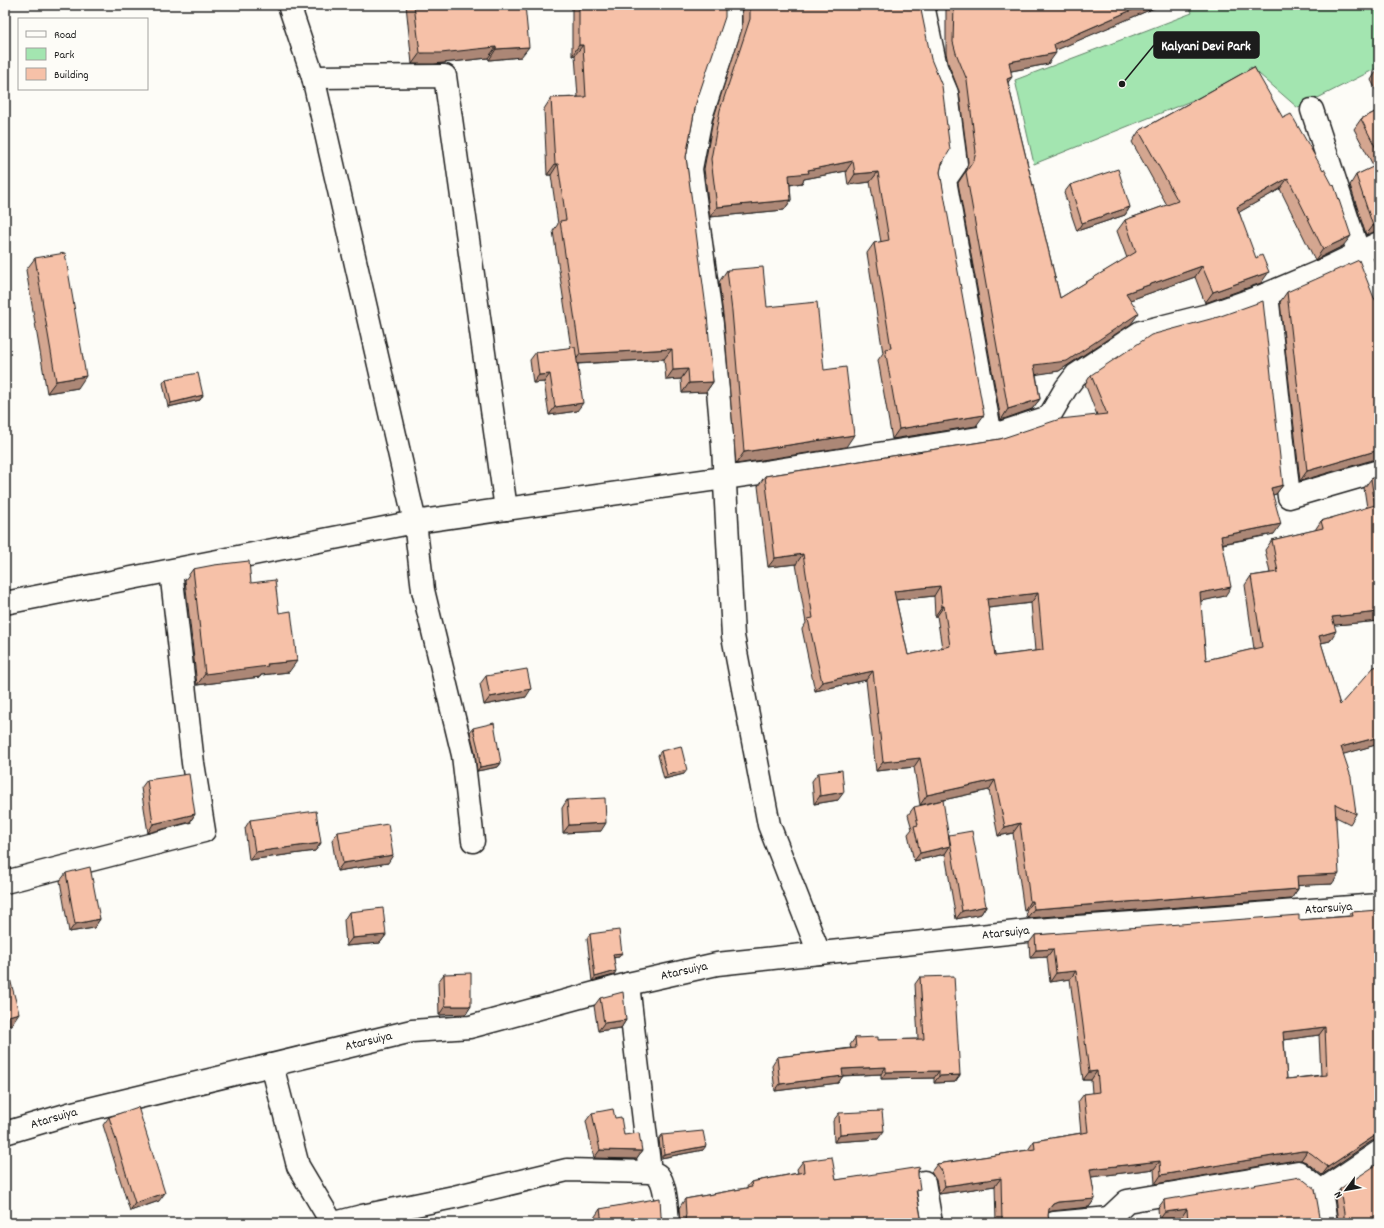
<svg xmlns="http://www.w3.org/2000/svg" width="1384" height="1228" viewBox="0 0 1384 1228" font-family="Dekko,sans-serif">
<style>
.green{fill:#a3e5b0;stroke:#608066}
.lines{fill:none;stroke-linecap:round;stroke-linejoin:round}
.minor-casing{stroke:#1c1c1c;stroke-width:25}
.minor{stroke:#fdfcf7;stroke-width:22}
.wall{fill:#d4a690;stroke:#1c1c1c;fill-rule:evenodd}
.shaded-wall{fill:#ac8776;stroke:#1c1c1c}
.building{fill:#f6c1a8;stroke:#1c1c1c;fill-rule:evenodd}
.labels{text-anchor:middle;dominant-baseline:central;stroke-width:4;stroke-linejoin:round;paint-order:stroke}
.street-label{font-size:13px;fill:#1c1c1c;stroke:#fdfcf7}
.leader{fill:none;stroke:#1c1c1c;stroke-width:1.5}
.callout-dot{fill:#1c1c1c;stroke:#fdfcf7;stroke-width:1.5}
.callout{fill:#1c1c1c;stroke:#1c1c1c;stroke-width:1.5}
.callout-label{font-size:14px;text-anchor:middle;font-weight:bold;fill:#fff}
</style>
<rect width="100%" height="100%" fill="#fdfcf7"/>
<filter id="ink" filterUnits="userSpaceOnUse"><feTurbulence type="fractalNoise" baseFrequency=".025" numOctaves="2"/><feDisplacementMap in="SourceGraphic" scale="8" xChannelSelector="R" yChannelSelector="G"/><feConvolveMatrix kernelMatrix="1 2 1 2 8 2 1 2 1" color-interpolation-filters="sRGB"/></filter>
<g filter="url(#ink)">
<path class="green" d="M1189,5H1379V67L1298,108L1251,67L1223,88L1034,164L1015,80L1192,13Z"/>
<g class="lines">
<g class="minor-casing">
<g id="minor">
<path d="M289,5L313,77L415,522L766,472L991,436L1049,417L1066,388L1076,375L1141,332L1208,315L1267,294L1319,272L1379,243"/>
<path d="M730,5V29L701,117L691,169L712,324L723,446L733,636L769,825L819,953"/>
<path d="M923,5L936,67L947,93L956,164L945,180L991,436"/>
<path d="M313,77L445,76L506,509"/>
<path d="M1312,110L1359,254L1379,303"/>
<path d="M1267,294L1289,497L1379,471"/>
<path d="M5,603L415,522L423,590L463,755L473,841"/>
<path d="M5,882L204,831L193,763L171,571"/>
<path d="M628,984L650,1172C654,1173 658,1174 660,1178C666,1188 667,1211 668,1223"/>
<path d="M272,1065L298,1166L332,1223"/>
<path id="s1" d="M5,1133L69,1114L412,1031L470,1027L628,984L717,964L1036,930L1379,905"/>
<path d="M924,1182L931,1223"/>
<path d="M1321,1191L1326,1223"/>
<path d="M335,1223L362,1216L454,1197L567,1170L650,1172"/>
<path d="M1054,1223L1109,1218"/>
<path d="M1109,1223V1218L1127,1201L1298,1172L1321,1191L1379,1152"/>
</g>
</g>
<use href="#minor" class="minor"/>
</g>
<path class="wall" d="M406,5H525L521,57L489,60L488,58L434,64H412Z
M572,5H725L696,103L686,157L713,382L706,392L682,393L681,379L666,380L664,359L578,364L577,411L549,415L544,382L533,383L530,360L536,352L571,348L553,231L558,224L551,175H547L544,109L551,98L578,97L575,55L572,56Z
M742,5H920L942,163L940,172L976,426L892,439L878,360L883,353L867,253L874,243L881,242L870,182L848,185L846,171L804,179L802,183L790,185L791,200L784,210L710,217L704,169L713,120L742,29Z
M946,5H1161L1055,50L1048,64L1011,71L1008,83L1060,298L1127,258L1117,231L1125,220L1167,205L1132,142L1139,131L1254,67L1343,246L1315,260L1280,189L1239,212L1261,283L1205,303L1195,277L1130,300L1131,324L1059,371L1036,374L1040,399L1032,409L1001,420L958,183L966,171L968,162L959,91L948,63L946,53Z
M1379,69V96L1371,80L1377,70Z
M1379,110V231L1374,232L1366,235L1350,185L1356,175L1374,167L1354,129L1361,119Z
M1070,185L1130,207L1125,215L1077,231L1064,193Z
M1379,253V270L1375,259Z
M35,258L78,388L47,393L26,270Z
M727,270L767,307L846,447L736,464L724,323L719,282Z
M1287,292L1374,298L1378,303L1376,459L1300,481L1280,302Z
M1091,375L1283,485L1276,494L1273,495L1274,534L1223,544L1225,596L1200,601L1206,660L1254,649L1245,585L1251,576L1270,573L1265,550L1272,540L1315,530L1321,521L1367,508L1364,488L1371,479L1379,476V621L1335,625L1330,641L1321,643L1340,705L1379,666V744L1343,754L1356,814L1350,824L1336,817L1332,884L1298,885V889L1291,899L1027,918L1026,910L1024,911L1013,833L998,836L989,790L920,805L914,767L876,771L866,680L815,691L802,629L806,623L796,564L768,567L758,486L765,476L1000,439L1097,415L1085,384ZM934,596L935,616H937L942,648L908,655L896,600ZM1031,603L1035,651L995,656L988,608Z
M166,379L203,395L200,400L168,407L163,383Z
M193,569L251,583L279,613L289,672L261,675L260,677L197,685L185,580Z
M486,676L526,697L484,705L480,684Z
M473,728L501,763L498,767L477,771L475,752L470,732Z
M661,751L684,774L664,779L658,755Z
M818,773L838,800L814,804L812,781Z
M147,780L195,814L190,822L148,833L141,788Z
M567,800L601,831L563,833L562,808Z
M914,807L949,835L986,906L981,914L956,919L945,854L914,861L908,834L912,829L908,815Z
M250,820L321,843L315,851L249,860L245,828Z
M338,832L388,863L337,871L332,840Z
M66,873L100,919L94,928L69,932L60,881Z
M1379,911V1140L1372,1141L1322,1175L1306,1162L1301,1160H1296L1155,1184L1154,1169L1091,1177L1095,1199L1089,1207L1052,1211L1048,1212V1216L1050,1222L1051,1223H996L995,1186L939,1194L936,1180L931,1172L937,1164L1028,1150L1034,1141L1081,1133L1078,1102L1084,1094L1092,1093L1091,1080H1083L1070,979L1050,982L1047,957L1030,958L1029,943L1035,935L1299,920L1349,916L1352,912ZM1319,1035L1321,1075L1287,1079L1284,1040Z
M349,912L386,935L380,943L346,946L344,920Z
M590,934L619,957H614V975L592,981L587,938Z
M444,974L471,1006L466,1014L439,1015L438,982Z
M920,977L960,1075L955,1082L934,1083V1078L881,1079V1074L843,1076L838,1083L775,1091L772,1065L777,1057L851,1048L850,1045L855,1038L878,1040L918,1039L915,984Z
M600,998L626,1020L621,1028L598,1031L594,1006Z
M592,1113L615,1118L624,1135L642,1151L636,1159L594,1158L586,1121Z
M839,1113L878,1139L834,1142L833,1121Z
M109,1117L159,1201L130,1211L103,1125Z
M662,1135L703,1150L661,1158L659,1139Z
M803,1161L836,1180L918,1170L917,1193L922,1223H680L679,1208L685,1199L746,1188L751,1182L798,1173L797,1169Z
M1340,1189L1379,1223H1338L1335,1197Z
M1164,1200L1320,1217L1322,1222L1323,1223H1181V1218L1159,1220L1158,1208Z
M600,1209L661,1216L663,1221L665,1223H595L594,1218Z"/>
<path class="shaded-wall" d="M1143,5H1161L1047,54L1054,44Z
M579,45H583L575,55L572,56Z
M496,47L488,58L434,64H412L420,53Z
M529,47L521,57L489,60L496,49Z
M1056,53L1048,64L1001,73L1009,62Z
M1012,77L1004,88L1007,79Z
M853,161L846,171L804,179L802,183L782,186L789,175L808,170Z
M555,164H558L551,175H547Z
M878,172L870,182L848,185L855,174Z
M1288,178L1280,189L1229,218L1237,207Z
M791,200L784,210L710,217L717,207Z
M1130,207L1125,215L1077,231L1082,223Z
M1379,223V231L1374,232L1366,235L1373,226Z
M1351,236L1343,246L1315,260L1323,249Z
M1202,266L1195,277L1119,304L1126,293Z
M1269,272L1261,283L1205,303L1213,292Z
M1139,313L1131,324L1059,371L1027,376L1034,365Z
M672,349L664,359L573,364L580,354Z
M688,369L681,379L666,380L673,370Z
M550,374L544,382L533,383L539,375Z
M86,376L78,388L47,393L56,381Z
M713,382L706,392L682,393L689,383Z
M203,395L200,400L168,407L171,403Z
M1040,399L1032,409L1001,420L1008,409Z
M583,403L577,411L549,415L555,407Z
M984,415L976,426L892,439L899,429Z
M854,435L846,447L736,464L744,452Z
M1379,450V459H1376L1300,481L1307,471Z
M1283,485L1276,494L1264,498L1271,488Z
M1281,524L1274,534L1214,545L1221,536Z
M803,554L796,564L768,567L775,558Z
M940,586L934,596L887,601L894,591Z
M1231,587L1225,596L1193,603L1200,593Z
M1038,593L1031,603L980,609L987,599Z
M942,606H944L937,616H935Z
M1379,612V621L1325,626L1332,617Z
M1336,631L1330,641L1312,645L1319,636Z
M297,661L289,672L261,675L260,677L197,685L205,674L267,664Z
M873,671L866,680L815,691L822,682Z
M531,689L526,697L484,705L490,697Z
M1379,737V744L1334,757L1341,747Z
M920,758L914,767L876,771L883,762Z
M501,763L498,767L477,771L480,767Z
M687,770L684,774L664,779L667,775Z
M995,780L989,790L920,805L927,795Z
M844,792L838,800L814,804L820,796Z
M195,814L190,822L148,833L153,824Z
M606,823L601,831L563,833L569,825Z
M1020,823L1013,833L998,836L1005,827Z
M321,843L315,851L249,860L255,852Z
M950,846L945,854L914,861L920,853Z
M393,855L388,863L337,871L343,863Z
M1339,874L1332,884L1290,886L1297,876Z
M1298,889L1291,899L1027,918L1034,909Z
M1030,901H1033L1026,910L1024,911Z
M986,906L981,914L956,919L962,911Z
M100,919L94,928L69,932L75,924Z
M386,935L380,943L346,946L352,938Z
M1053,949L1047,957L1030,958L1036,950Z
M622,953L619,957L611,958L613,954Z
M616,971L614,975L592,981L595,977Z
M1076,971L1070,979L1050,982L1056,973Z
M445,1006H471L466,1014L439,1015Z
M19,1013L11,1025L5,1026V1017Z
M626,1020L621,1028L598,1031L604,1023Z
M1325,1027L1319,1035L1277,1041L1283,1032Z
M886,1067L881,1074L837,1076L842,1069Z
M939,1071L934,1078L881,1079L886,1072Z
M1097,1071L1091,1080H1083L1089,1072Z
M960,1075L955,1082L934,1083L939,1076Z
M843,1076L838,1083L775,1091L780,1084Z
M884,1131L878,1139L834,1142L840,1134Z
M1379,1133V1140L1372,1141L1322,1175L1328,1167Z
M706,1146L703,1150L661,1158L664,1154Z
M600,1150L642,1151L636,1159L594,1158Z
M1302,1151H1307L1301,1160H1296L1155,1184L1161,1175Z
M1160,1161L1154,1169L1084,1178L1090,1169Z
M1001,1178L995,1186L939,1194L945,1186Z
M165,1193L159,1201L130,1211L135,1203Z
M1095,1199L1089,1207L1052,1211L1047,1213L1049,1209L1053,1204L1058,1202Z
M1187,1209L1181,1218L1159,1220L1165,1212Z"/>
<path class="building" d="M414,5H525L529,47L496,49V47L441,53H420Z
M579,5H725V17L696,103L686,157L707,315L713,382L689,383L688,369L673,370L672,349L580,354L560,221L566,220L558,164H555L551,98L586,97L583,45H579Z
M750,5H920L931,59L942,86L950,150L942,163L940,172L984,415L899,429L885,349L891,348L874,243L889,240L878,172L855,174L853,161L808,170L809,173L789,175L791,200L717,207L711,159L720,110L750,19Z
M954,5H1143L1054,44L1056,53L1009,62L1012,77L1007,79L1060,298L1136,252L1125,220L1178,201L1139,131L1254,67L1283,118L1291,114L1323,170L1324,169L1333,186L1334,185L1351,236L1323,249L1288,178L1237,207L1256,258L1262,255L1269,272L1213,292L1202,266L1126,293L1139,313L1067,361L1034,365L1040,399L1008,409L966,172L974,160L976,152L967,80L956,53L953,42Z
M1379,110V154L1361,119Z
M1379,164V223L1373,226L1356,175Z
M1118,169L1130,207L1082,223L1070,185Z
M65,253L86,376L56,381L35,258Z
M1359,260L1374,298L1378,303L1379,304V450L1307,471L1287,292Z
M763,267L767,307L817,302L824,370L846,367L854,435L744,452L732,311L727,270Z
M1263,301L1283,485L1271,488L1281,524L1221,536L1231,587L1200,593L1206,660L1262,647L1251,576L1278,572L1272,540L1323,528L1321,521L1375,505L1371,479L1379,476V612L1332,617L1336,631L1319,636L1340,705L1374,667L1379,666V737L1341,747L1351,777L1356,814L1335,804L1339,874L1297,876L1298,889L1034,909L1033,901H1030L1020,823L1005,827L995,780L927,795L920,758L883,762L873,671L822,682L808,619L813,618L803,554L775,558L765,476L1000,439L1060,419L1107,414L1091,375L1151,335L1218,317ZM940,586L942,606H944L950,646L908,655L894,591ZM1038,593L1043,650L995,656L987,599Z
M575,347L583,403L555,407L550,374L539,375L536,352Z
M198,373L203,395L171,403L166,379Z
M249,561L251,583L275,580L279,613L291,611L297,661L267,664L268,666L205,674L193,569L214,565Z
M527,669L531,689L490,697L486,676Z
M494,723L501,763L480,767L478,748L473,728Z
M681,746L687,770L667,775L661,751Z
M842,770L844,792L820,796L818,773Z
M189,774L195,814L153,824L147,780Z
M605,798L606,823L569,825L567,800Z
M943,800L950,846L920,853L914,826L918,825L914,807Z
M316,811L321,843L255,852L250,820Z
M388,824L393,855L343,863L338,832Z
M972,831L986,906L962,911L949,835Z
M90,867L100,919L75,924L66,873Z
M383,908L386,935L352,938L349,912Z
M1378,910L1379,911V1133L1328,1167L1312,1154L1307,1151H1302L1161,1175L1160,1161L1090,1169L1095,1199L1058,1202L1053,1204L1049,1209L1048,1216L1050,1222L1051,1223H1002L1001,1178L945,1186L942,1171L937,1164L1035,1149L1034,1141L1088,1132L1084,1094L1099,1092L1097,1071L1089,1072L1076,971L1056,973L1053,949L1036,950L1035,935L1299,915V920L1353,916L1352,912ZM1325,1027L1327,1075L1287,1079L1283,1032Z
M619,930L622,953L613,954L616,971L595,977L590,934Z
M5,960L19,1013L5,1017Z
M471,973V1006H445L444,974Z
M954,976L960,1075L939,1076V1071L886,1072V1067L842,1069L843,1076L780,1084L777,1057L856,1048L855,1038L878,1037V1040L924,1039L920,977Z
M623,992L626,1020L604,1023L600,998Z
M138,1107L165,1193L135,1203L109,1117Z
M613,1109L615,1118L621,1117L624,1135L639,1133L642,1151L600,1150L592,1113Z
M882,1111L884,1131L840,1134L839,1113Z
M703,1131L706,1146L664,1154L662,1135Z
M832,1157L836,1180L920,1167L918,1170V1175L920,1189L916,1190L922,1223H683L685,1220L686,1214L685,1199L752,1187L751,1182L804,1172L803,1161Z
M1379,1163V1223H1341L1344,1219V1213L1340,1189Z
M1300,1177L1315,1189L1320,1217L1322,1222L1323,1223H1188L1187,1209L1165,1212L1164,1200Z
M660,1198L661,1216L663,1221L665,1223H602L600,1209Z"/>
</g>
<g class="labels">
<g class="street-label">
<text stroke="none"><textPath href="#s1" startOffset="1347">Atarsuiya</textPath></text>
<text stroke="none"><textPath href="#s1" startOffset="1023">Atarsuiya</textPath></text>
<text stroke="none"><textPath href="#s1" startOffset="699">Atarsuiya</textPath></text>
<text stroke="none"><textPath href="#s1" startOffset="375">Atarsuiya</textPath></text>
<text stroke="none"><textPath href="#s1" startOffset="51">Atarsuiya</textPath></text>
</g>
</g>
<path class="leader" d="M1122 84L1154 45"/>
<circle class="callout-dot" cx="1122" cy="84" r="4"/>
<rect class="callout" x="1154" y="32" width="105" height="26" rx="4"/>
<g class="callout-label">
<text x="1206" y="50">Kalyani Devi Park</text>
</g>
<rect width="1384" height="1228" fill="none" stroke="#fdfcf7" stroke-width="20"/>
<rect x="10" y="10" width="1364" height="1208" fill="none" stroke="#1c1c1c" stroke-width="1.5" filter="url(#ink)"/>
<rect x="18" y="18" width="130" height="72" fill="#fdfcf7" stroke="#a3a29f"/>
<rect x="26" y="31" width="20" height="6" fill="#fdfcf7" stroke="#a3a29f"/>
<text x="54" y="38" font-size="12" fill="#1c1c1c">Road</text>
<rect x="26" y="48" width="20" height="12" fill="#a3e5b0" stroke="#a3a29f"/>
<text x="54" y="58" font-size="12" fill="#1c1c1c">Park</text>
<rect x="26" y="68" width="20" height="12" fill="#f6c1a8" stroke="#a3a29f"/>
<text x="54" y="78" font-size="12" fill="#1c1c1c">Building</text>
<g transform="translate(1346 1190) rotate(238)" stroke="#fdfcf7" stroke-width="3" paint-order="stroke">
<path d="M0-3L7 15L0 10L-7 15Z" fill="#1c1c1c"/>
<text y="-6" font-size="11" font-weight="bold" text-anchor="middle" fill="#1c1c1c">N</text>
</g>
</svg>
